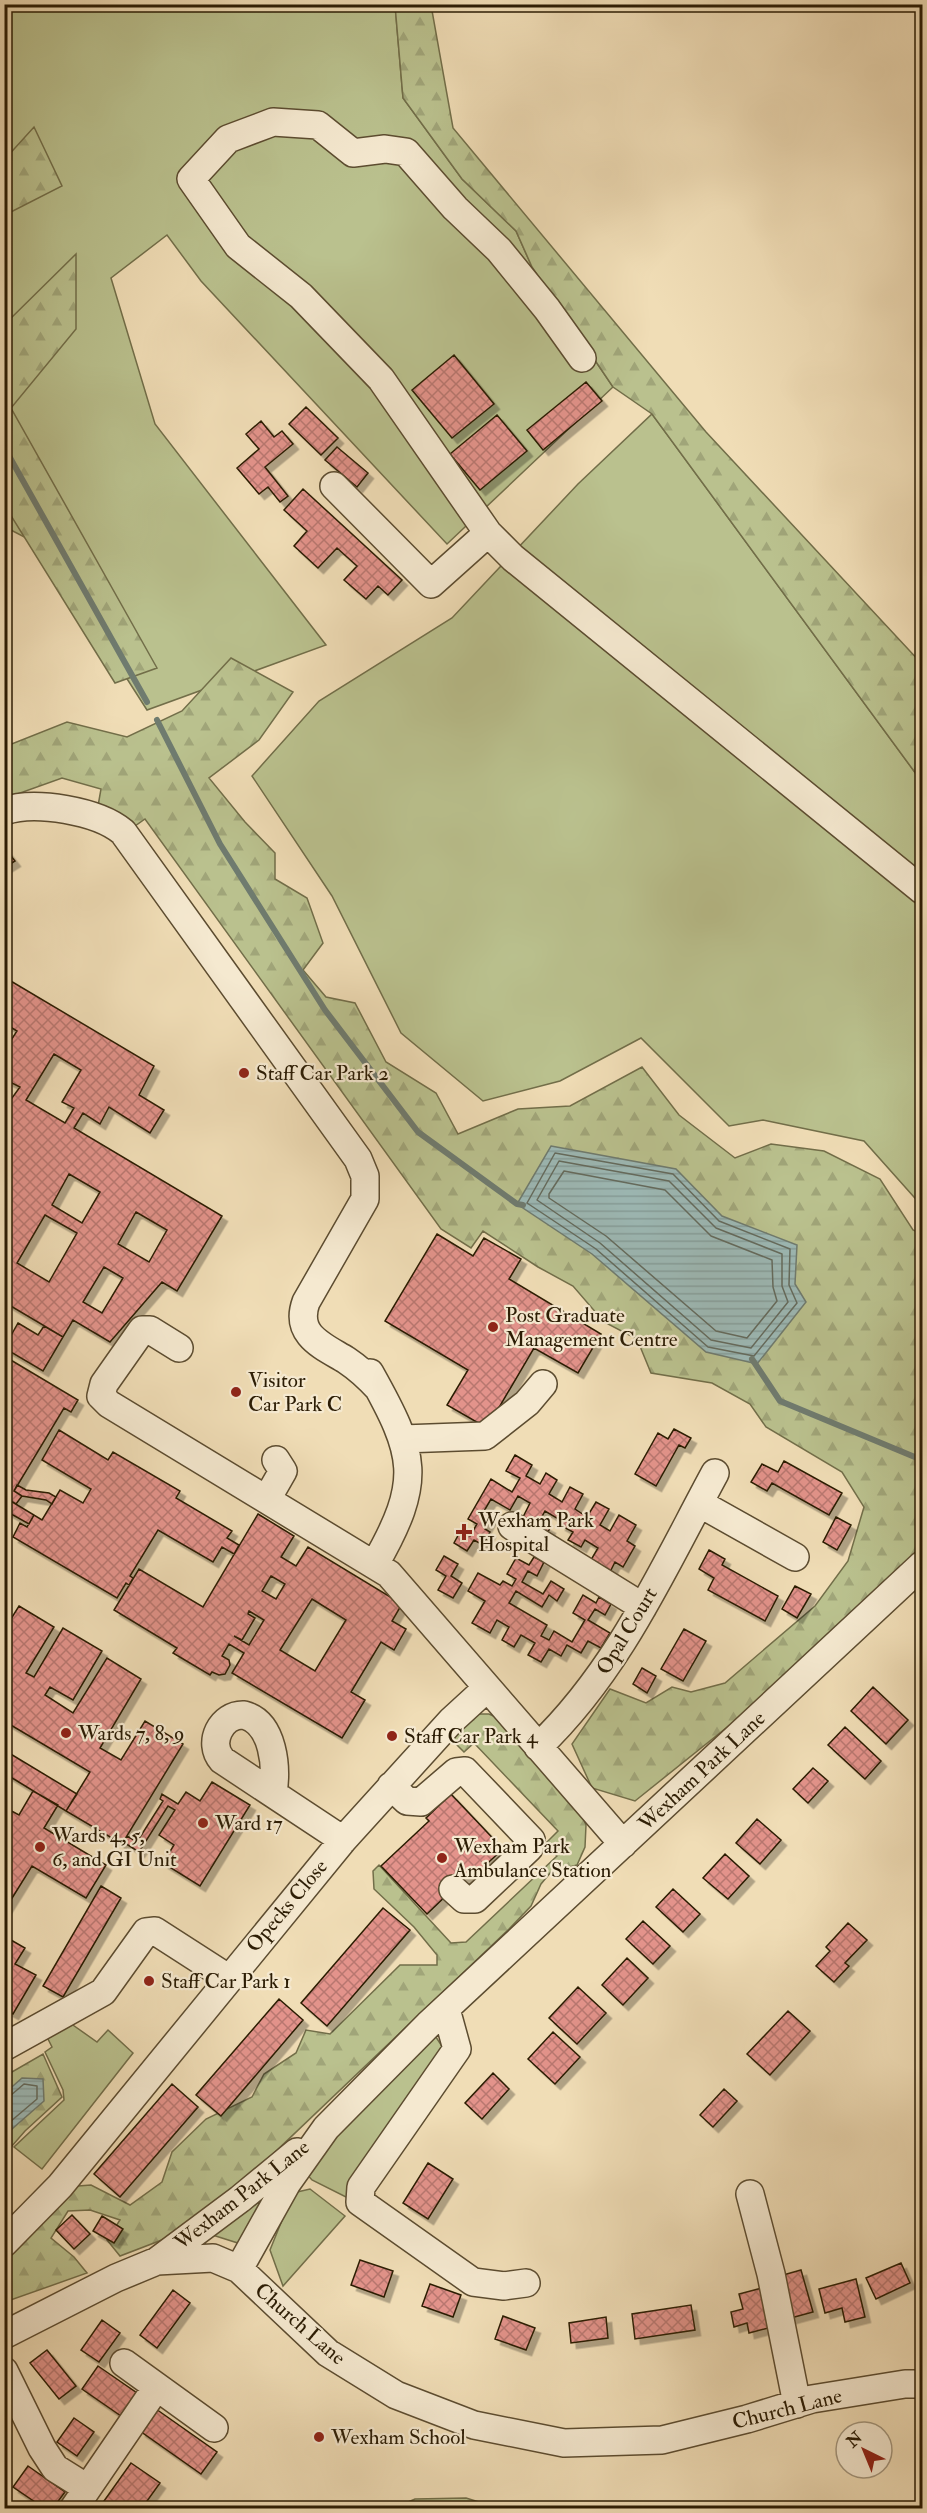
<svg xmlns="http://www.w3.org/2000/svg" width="927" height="2513" viewBox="0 0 927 2513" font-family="'IM FELL Double Pica',serif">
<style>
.grass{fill:#bac18e;stroke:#726e49;stroke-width:1.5}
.forest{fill:url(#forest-firs);stroke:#726e49;stroke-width:1.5}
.water{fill:url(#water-rules);stroke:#6f7b6f;stroke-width:1.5}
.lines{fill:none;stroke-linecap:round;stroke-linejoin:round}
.shore{stroke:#646b5e;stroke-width:1.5}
.stream{stroke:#6f7b6f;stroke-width:6}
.building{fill:url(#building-cross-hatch);stroke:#2b1c04;stroke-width:1.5;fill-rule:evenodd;filter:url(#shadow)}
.minor-casing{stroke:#5c4c30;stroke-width:30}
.minor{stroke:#f5e9d0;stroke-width:27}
.poi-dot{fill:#8f2418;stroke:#f5e9d0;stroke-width:2}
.labels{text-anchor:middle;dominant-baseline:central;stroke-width:4.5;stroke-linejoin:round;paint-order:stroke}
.poi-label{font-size:21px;fill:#2b1c04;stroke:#f5e9d0;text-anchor:start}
.street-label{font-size:21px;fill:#2b1c04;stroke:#f5e9d0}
</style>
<defs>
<pattern id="forest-firs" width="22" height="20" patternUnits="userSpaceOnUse" patternTransform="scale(1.5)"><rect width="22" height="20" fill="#bac18e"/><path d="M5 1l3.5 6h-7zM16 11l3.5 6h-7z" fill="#a0a579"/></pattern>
<pattern id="water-rules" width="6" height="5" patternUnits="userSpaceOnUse" patternTransform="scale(1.5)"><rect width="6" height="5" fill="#9dbab7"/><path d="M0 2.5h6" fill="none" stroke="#879f9c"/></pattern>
<pattern id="building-cross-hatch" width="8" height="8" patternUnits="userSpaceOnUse" patternTransform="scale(1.5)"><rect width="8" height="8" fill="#e3938b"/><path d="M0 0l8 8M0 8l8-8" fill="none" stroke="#b8776f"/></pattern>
<filter id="shadow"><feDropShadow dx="5.5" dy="5.5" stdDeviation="0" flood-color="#0004"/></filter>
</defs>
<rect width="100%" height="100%" fill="#f0ddb6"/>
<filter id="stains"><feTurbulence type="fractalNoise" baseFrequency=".00333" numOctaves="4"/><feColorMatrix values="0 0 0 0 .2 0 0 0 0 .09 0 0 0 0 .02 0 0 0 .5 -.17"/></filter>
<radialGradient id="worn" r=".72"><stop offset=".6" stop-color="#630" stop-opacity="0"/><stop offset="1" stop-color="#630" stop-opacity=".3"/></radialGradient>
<path class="grass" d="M4,5H395L403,98L462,179L516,231L532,267L613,387L447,544L201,281L167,235L111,278L155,424L326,645L147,710L42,546L5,527Z
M652,414L922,782V1206L864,1141L763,1120L729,1126L641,1038L560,1081L483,1101L401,1033L332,896L252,776L319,701L452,618L578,484Z
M70,2023L97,2042L108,2030L133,2053L42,2169L14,2147L64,2100L63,2090L45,2052L52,2047L46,2035Z
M434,2034L447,2054L348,2198L312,2180L304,2171L348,2116Z
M269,2185L241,2244L206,2233Z
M310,2189L345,2216L283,2286L270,2250L293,2193Z
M466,2498L498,2508H394L415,2499Z"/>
<path class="forest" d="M395,5H431L453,128L706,432L922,664V782L652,414L613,387L532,267L516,231L462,179L403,98Z
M34,127L62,186L5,215V159Z
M76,254V329L11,408L157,668L115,683L5,506V324Z
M231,658L293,692L259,740L209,778L245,822L275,853V879L307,898L323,943L303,970L326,997L355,1003L386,1062L436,1093L458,1134L518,1109L570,1106L642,1067L679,1115L735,1158L771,1144L824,1151L880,1179L913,1230L922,1234V1547L756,1704L635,1801L592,1788L572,1744L610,1689L646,1703L672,1687L691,1692L725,1683L815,1606L848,1561L864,1507L842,1472L766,1427L750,1404L712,1383L651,1373L637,1339L604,1322L573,1286L538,1267L483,1231L471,1248L441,1229L145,819L132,828L98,806L101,789L62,778L9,797L5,774L4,747L67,722L127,737L182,711Z
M477,1714H489L498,1718L578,1806L586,1825L585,1847L577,1865L551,1872L541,1884L531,1906L509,1929L252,2174L167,2238L120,2256L107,2240L120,2220L90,2210L68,2211L51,2238L74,2257L87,2273L5,2302L4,2256L65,2187L91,2185L130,2205L162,2182L172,2152L206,2119L252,2097L264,2074L296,2053L306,2030L330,2034L400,1965H437V1955L414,1927L374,1889L373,1871L379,1865L451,1943L466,1942L557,1856L546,1843L558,1831L474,1743L464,1752L450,1738Z
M43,2054L62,2097L25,2131L5,2154V2076Z"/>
<path class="water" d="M551,1146L676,1169L722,1216L797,1245L795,1284L806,1302L757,1364L706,1352L592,1254L517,1204Z
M22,2078L43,2079L44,2101L5,2135V2093Z"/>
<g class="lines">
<path class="shore" d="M555,1153L673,1174L719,1221L790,1249L789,1285L797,1303L754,1356L708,1347L596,1249L527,1203Z
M559,1161L669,1181L716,1228L782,1254V1286L788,1302L751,1348L711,1340L600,1243L537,1200Z
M564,1171L665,1190L711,1236L772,1260L773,1287L777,1301L747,1338L716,1331L606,1236L549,1198V1194Z
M4,2097L10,2096L24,2084L37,2086V2099L4,2127"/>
<path class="stream" d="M4,447L147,702
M157,720L220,844L325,1010L418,1132L517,1204L523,1205
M752,1359L780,1401L922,1460"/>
</g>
<path class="building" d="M454,355L494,404L452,438L412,390Z
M586,382L602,401L543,450L527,430Z
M306,407L338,438L321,455L289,424Z
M497,415L527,451L480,490L450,454Z
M261,421L274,437L282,431L293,444L265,467L288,496L280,502L268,487L259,494L237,468L259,449L246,434Z
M337,447L368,473L357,487L325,460Z
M303,489L402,580L388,595L378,586L366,599L344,580L357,566L337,548L318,568L294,546L307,531L284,510Z
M4,847L15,861L4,868Z
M4,977L154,1066L139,1095L164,1110L150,1133L109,1107L100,1124L83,1113L74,1128L222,1216L177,1291L162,1282L110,1342L73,1320L63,1337L4,1302V1109L20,1087L4,1079V1051L17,1031L4,1023ZM54,1054L81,1070L62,1102L74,1108L65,1123L26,1100ZM69,1174L100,1192L82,1223L52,1205ZM136,1212L167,1230L149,1262L118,1244ZM45,1215L77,1233L49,1282L17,1263ZM104,1267L123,1278L102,1313L83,1302Z
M437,1234L473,1256L484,1238L521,1259L509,1279L601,1334L578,1373L534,1348L487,1428L447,1405L468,1370L385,1321Z
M18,1323L38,1335L44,1326L63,1337L43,1371L4,1348Z
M4,1356L78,1400L71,1412L64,1408L14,1491L22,1496L16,1504L4,1497Z
M674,1429L691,1438L685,1448L679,1445L656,1486L635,1474L658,1433L668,1439Z
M59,1430L108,1460L113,1452L180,1491L176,1498L232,1531L227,1538L239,1545L234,1554L222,1547L213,1562L158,1530L130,1576L133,1578L129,1585L126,1583L117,1598L13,1537L20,1523L27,1527L34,1515L42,1520L60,1490L83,1503L91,1489L42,1460Z
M515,1455L532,1465L526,1476L540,1484L546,1473L557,1480L549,1494L562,1502L570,1487L583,1494L575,1509L587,1517L596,1502L609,1509L600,1525L610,1531L619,1515L636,1525L627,1541L635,1546L623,1567L615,1562L608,1576L588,1565L598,1548L585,1540L581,1547L568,1540L573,1532L560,1525L562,1521L545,1511L539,1522L550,1528L544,1539L523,1517L530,1503L518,1496L510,1510L491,1499L484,1511L492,1516L485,1529L490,1532L483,1545L474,1540L467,1551L454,1543L461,1530L470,1536L477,1524L468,1519L491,1479L512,1492L520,1478L506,1471Z
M784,1461L842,1493L829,1515L772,1483L767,1491L751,1482L762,1464L778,1472Z
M17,1485L26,1490L49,1493L56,1497L52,1504L46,1500L22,1496L14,1491Z
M4,1497L34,1515L29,1524L4,1510Z
M258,1514L294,1536L281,1557L296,1566L308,1547L402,1604L392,1621L406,1629L394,1650L381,1642L351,1692L365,1700L342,1738L232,1673L244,1653L229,1644L222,1656L229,1660L230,1665L225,1674L219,1675L212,1672L210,1675L173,1653L177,1648L114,1610L139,1569L203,1607ZM271,1576L285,1584L276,1599L262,1591ZM312,1599L346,1620L315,1671L280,1650ZM249,1611L264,1620L249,1645L234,1636L242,1640L255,1618L248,1614Z
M836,1517L851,1525L837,1550L823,1542Z
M709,1550L725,1559L722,1565L778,1596L765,1621L708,1590L714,1578L699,1569Z
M444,1556L458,1564L451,1576L462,1583L453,1598L438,1590L446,1576L436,1570Z
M534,1557L544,1562L537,1576L528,1571L522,1582L543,1594L551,1581L564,1589L557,1601L549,1595L542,1607L516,1591L509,1603L547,1625L541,1636L549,1640L554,1631L572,1642L585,1620L573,1613L583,1595L596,1603L599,1597L611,1604L605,1615L595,1609L588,1620L610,1633L601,1648L588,1641L581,1653L567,1645L561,1656L549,1649L541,1662L528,1655L535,1643L521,1635L514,1647L502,1640L509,1627L497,1620L490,1633L472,1623L485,1601L468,1591L478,1573L500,1585L503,1581L512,1586L516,1579L507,1574L516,1558L529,1565Z
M795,1586L811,1594L797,1618L782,1609Z
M19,1606L54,1627L26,1673L34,1677L63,1628L102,1651L73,1700L50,1687L45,1695L73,1713L107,1658L141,1679L100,1748L121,1760L145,1721L183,1744L122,1844L66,1811L90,1772L4,1721V1630Z
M684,1629L706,1641L683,1681L661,1669Z
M642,1668L656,1676L647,1693L633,1684Z
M873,1687L908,1720L886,1744L851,1711Z
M845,1727L881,1761L865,1779L828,1745Z
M4,1750L77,1794L66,1811L4,1773Z
M813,1768L828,1781L808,1803L793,1789Z
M212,1782L250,1805L200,1886L163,1863L174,1845L159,1835L175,1810L168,1806L139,1852L123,1842L127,1836L137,1842L163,1801L160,1799L162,1794L178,1804L186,1792L200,1801Z
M33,1791L58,1805L44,1828L106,1865L86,1898L32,1866L4,1911V1807L19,1815Z
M451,1794L503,1849L478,1872L475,1868L427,1914L381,1866L429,1821L426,1818Z
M757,1819L781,1840L760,1864L736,1843Z
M725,1854L749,1876L728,1899L703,1878Z
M101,1886L121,1898L63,1997L43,1986Z
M673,1889L700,1914L683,1932L656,1907Z
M383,1908L410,1930L327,2026L301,2003Z
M643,1921L670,1946L653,1964L626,1939Z
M848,1923L867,1940L845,1963L849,1966L834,1982L816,1966L830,1951L826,1947Z
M4,1936L25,1948L15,1964L36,1975L13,2014L4,2009Z
M627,1958L648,1978L623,2005L602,1985Z
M578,1987L606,2013L577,2044L549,2018Z
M279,1999L303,2020L221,2116L196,2095Z
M788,2011L810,2031L770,2075L747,2054Z
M553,2032L580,2057L555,2084L528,2059Z
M493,2073L509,2089L482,2119L465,2103Z
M172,2084L198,2107L120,2197L94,2174Z
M724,2089L737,2101L713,2127L700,2115Z
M428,2163L453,2179L428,2219L403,2203Z
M72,2215L90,2234L74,2249L56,2230Z
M102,2216L123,2229L114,2243L93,2231Z
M360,2260L393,2271L384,2297L351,2285Z
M901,2263L910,2283L876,2299L866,2278Z
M801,2270L813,2312L787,2319L776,2277Z
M856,2279L865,2317L845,2322L842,2308L825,2313L819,2289Z
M430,2284L461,2295L453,2317L422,2306Z
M762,2288L772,2327L749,2333L747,2323L734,2327L731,2312L743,2309L739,2294Z
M173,2290L190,2303L157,2348L140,2335Z
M691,2305L695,2330L635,2339L632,2314Z
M503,2316L535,2328L526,2350L495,2339Z
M606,2317L608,2338L571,2343L569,2323Z
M102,2320L120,2333L99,2362L81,2350Z
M47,2350L76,2386L59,2399L30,2363Z
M98,2366L137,2393L121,2416L82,2389Z
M156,2409L217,2452L201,2474L140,2431Z
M74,2418L94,2432L77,2456L57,2442Z
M131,2463L160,2483L142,2508H99Z
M28,2466L65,2492L53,2508H44L13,2487Z"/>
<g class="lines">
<g class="minor-casing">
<path id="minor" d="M582,358L547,309L499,250L455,208L406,152L385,149L353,153L318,125L273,122L228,139L191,179L238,246L301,296L381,379L488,533L513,558L922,890
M334,486L431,584L488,533
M4,811C35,800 98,811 123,832L358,1159L365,1176V1199L306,1302C294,1335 323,1346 346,1360C358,1368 368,1377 378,1388
M179,1348L150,1330H142L104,1384L101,1396L109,1404L389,1574L623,1844
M370,1373C416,1455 423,1480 375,1564
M403,1439L485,1436L527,1403L543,1384
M267,1499L283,1471L276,1460
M699,1503L795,1557
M512,1526L643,1607
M538,1747C618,1671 663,1569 715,1473
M391,1786L407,1801L421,1802L456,1772L465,1771L531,1840L529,1848L475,1899H464L453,1889
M273,1793C277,1768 274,1723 244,1715C221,1714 207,1743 222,1760L343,1840
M446,2009L457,2049L361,2187L360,2202L473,2282L504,2286L526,2283
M4,2047L103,1992L146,1932L155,1931L228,1978
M750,2194L771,2274L797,2404
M4,2243L60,2186L343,1840L451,1721L487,1688
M157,2261L240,2199L297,2152
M239,2269L287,2183L326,2128L428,2025L922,1565
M4,2335L116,2278L157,2261L213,2258L239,2269L328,2353L396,2395L474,2425L564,2443L662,2440L747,2419L812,2399L905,2384H922
M124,2363L214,2428
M4,2371L42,2448L55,2468L87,2488
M74,2508L156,2388"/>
</g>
<use href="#minor" class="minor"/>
</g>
<g class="poi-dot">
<circle cx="244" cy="1073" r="6"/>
<circle cx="493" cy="1327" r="6"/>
<circle cx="236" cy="1392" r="6"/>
<path d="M461 1523h6v6h6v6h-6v6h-6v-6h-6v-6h6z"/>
<circle cx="66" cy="1733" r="6"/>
<circle cx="392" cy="1736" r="6"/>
<circle cx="203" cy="1823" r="6"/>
<circle cx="40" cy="1847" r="6"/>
<circle cx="442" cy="1858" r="6"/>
<circle cx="149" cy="1981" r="6"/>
<circle cx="319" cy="2437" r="6"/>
</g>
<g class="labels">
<g class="poi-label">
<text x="256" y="1073">Staff Car Park 2</text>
<text x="505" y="1315">Post Graduate<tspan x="505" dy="24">Management Centre</tspan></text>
<text x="248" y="1380">Visitor<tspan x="248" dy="24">Car Park C</tspan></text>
<text x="478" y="1520">Wexham Park<tspan x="478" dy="24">Hospital</tspan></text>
<text x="78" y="1733">Wards 7, 8, 9</text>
<text x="404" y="1736">Staff Car Park 4</text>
<text x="215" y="1823">Ward 17</text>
<text x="52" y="1835">Wards 4, 5,<tspan x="52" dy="24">6, and GI Unit</tspan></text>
<text x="454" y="1846">Wexham Park<tspan x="454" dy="24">Ambulance Station</tspan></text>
<text x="161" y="1981">Staff Car Park 1</text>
<text x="331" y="2437">Wexham School</text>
</g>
<g class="street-label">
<text transform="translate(627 1631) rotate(-59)">Opal Court</text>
<text transform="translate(702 1771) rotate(-43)">Wexham Park Lane</text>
<text transform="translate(287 1906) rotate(-50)">Opecks Close</text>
<text transform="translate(242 2195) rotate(-38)">Wexham Park Lane</text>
<text transform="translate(300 2324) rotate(41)">Church Lane</text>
<text transform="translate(787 2409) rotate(-14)">Church Lane</text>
</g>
</g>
<rect width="927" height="2513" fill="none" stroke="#f0ddb6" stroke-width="24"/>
<rect x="6" y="6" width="915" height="2501" fill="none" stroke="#2b1c04" stroke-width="3"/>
<rect x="12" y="12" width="903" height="2489" fill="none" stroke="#2b1c04" stroke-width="1.5"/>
<g transform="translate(864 2450) rotate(317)"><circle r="28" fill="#f5e9d0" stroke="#a4977e" stroke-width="1.5"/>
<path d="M0-4.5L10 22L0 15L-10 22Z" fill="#8f2418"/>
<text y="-9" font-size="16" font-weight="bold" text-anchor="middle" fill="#2b1c04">N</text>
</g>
<rect width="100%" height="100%" filter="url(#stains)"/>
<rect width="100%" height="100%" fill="url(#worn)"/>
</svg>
